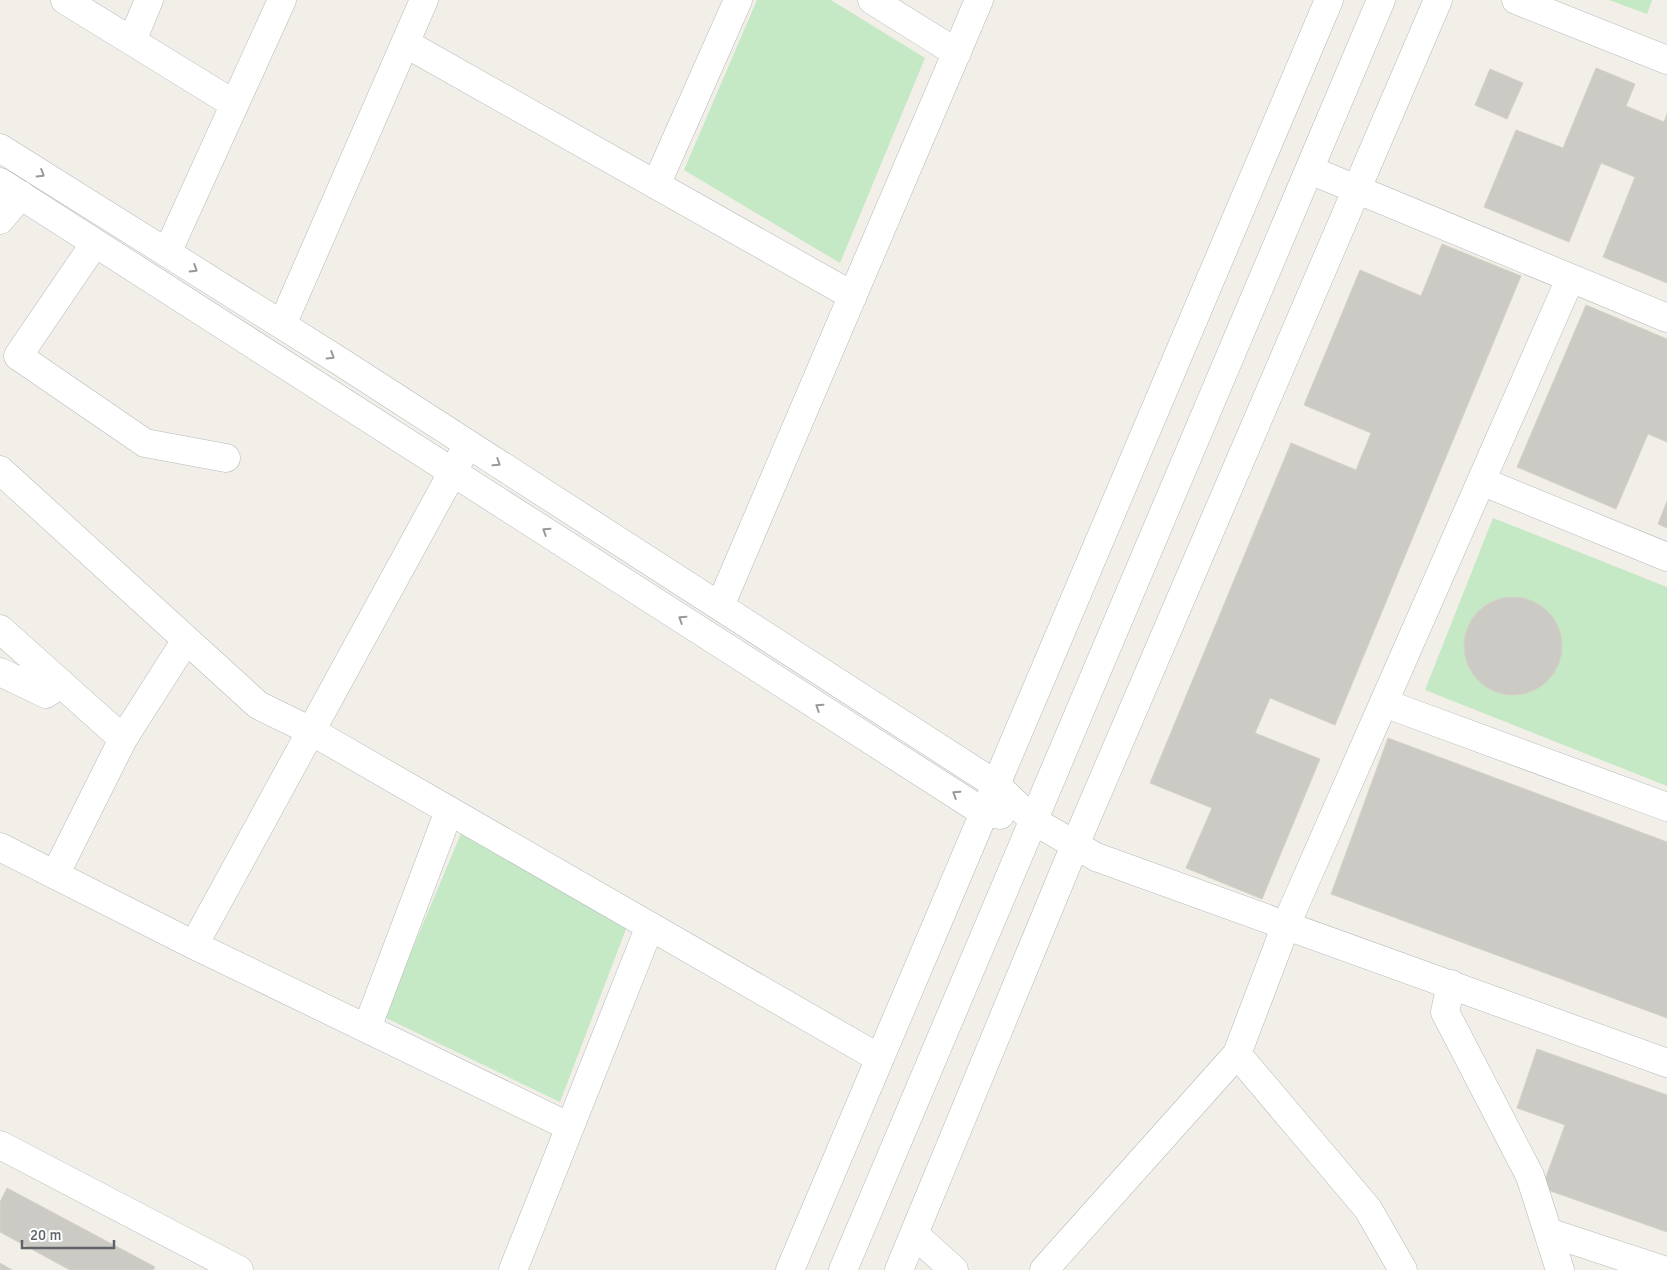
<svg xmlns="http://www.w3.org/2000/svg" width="1667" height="1270" viewBox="0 0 1667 1270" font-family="Signika,sans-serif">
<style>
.green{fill:#c5e8c5}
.building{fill:#cccac5;stroke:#d6d1c6}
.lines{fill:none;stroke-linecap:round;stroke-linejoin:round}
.minor-casing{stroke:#b5b8bc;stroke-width:29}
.minor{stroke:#fff;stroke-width:28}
.oneway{stroke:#979a9d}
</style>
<rect width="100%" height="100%" fill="#f1efe8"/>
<path class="green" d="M757,0H831L925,58L840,263L684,170Z
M1609,0H1652L1647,14Z
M1493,518L1667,587V786L1425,690Z
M462,831L626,929L560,1102L384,1017Z"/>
<path class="building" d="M1596,68L1635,84L1626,106L1664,122L1667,114V283L1603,257L1635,177L1601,163L1569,242L1484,207L1516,130L1563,148Z
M1490,69L1523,83L1507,119L1475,105Z
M1442,244L1521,276L1335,725L1270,698L1255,733L1320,759L1262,899L1186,868L1212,808L1150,783L1291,443L1356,470L1371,433L1304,405L1360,270L1421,296Z
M1586,305L1667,339V442L1648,434L1616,509L1517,467Z
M1667,501V528L1658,524Z
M1464 646a49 49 0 1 1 98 0a49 49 0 1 1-98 0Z
M1388,738L1667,842V1018L1331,894Z
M1537,1049L1667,1095V1232L1542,1188L1565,1125L1517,1108Z
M7,1188L155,1267L153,1270H70L0,1232V1202Z
M0,1263L12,1270H0Z"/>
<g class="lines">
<g class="minor-casing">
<path id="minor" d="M65,0L234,104
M872,0L957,53
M1516,0L1667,60
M132,41L149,0
M405,43L853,296
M0,148L341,362L995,784L1034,821L1096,857L1667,1063
M1310,170L1667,318
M0,182L983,812L1000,815
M656,185L738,0
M0,220L21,195
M95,243L18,356L145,443L226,458
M167,253L282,0
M282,325L424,0
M0,470L258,705L311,731L879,1058
M1481,481L1667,557
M720,606L979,0
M0,629L123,739
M0,672L46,694L61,683
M1384,703L1667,807
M0,847L194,945L570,1127
M55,875L123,739L186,640
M194,945L462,455
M1451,984L1445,1012L1530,1176L1560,1270
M367,1028L449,811
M1237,1054L1368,1209L1403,1270
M0,1145L239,1270
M1548,1232L1663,1270
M914,1234L954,1270
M513,1270L650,926
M790,1270L1329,0
M843,1270L1381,0
M899,1270L1075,845L1438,0
M1044,1270L1237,1054L1286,925L1570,279"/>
</g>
<use href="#minor" class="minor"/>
</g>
<defs><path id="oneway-chevron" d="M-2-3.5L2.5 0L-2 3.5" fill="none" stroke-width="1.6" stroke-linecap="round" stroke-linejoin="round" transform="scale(1.25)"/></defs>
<g class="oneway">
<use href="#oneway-chevron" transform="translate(41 174) rotate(32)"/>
<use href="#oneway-chevron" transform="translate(194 269) rotate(32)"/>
<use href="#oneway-chevron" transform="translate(331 356) rotate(32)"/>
<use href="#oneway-chevron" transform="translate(497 463) rotate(33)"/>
<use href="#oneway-chevron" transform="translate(546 531) rotate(-147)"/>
<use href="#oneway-chevron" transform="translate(682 619) rotate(-147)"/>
<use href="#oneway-chevron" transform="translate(819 707) rotate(-147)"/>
<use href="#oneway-chevron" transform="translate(956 794) rotate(-147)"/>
</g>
<path d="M22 1240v8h92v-8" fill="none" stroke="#5f6368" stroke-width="2.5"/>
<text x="30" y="1240" font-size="15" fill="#5f6368" stroke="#ffffff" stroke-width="4" paint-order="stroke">20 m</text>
</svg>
